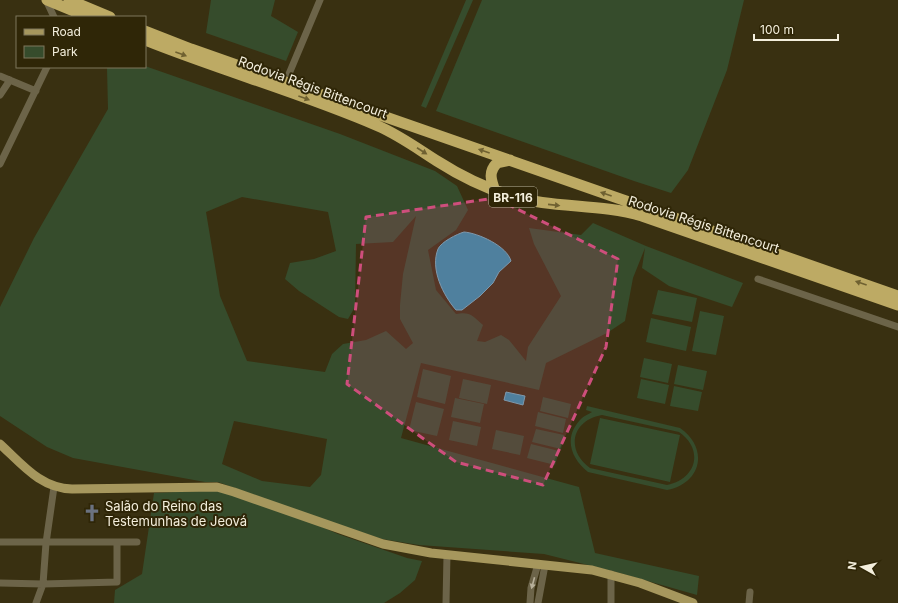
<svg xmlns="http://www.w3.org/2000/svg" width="898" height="603" viewBox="0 0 898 603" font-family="Inter,sans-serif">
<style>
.green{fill:#364c2c;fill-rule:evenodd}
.water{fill:#308da7;stroke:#6baab7}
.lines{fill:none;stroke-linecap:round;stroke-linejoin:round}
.minor{stroke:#6c6449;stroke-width:7}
.major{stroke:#a6975d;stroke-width:9}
.highway{stroke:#bdaa64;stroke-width:11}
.oneway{fill:#6f6131}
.oneway2{fill:#b7b09a}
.marked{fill:#ce4e7c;fill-opacity:0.2;stroke:#ce4e7c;stroke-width:3;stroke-dasharray:8 5;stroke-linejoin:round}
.labels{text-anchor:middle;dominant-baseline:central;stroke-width:4;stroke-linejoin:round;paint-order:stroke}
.shield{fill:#2f2607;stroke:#b9b39d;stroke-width:1}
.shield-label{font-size:12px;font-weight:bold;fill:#f4efdd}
.street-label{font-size:13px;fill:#f4efdd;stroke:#2f2607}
.poi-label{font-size:13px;fill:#f4efdd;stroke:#2f2607;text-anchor:start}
</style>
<rect width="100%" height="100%" fill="#393011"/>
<path class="green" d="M211,0H275L271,16L298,32L286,61L206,33Z
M466,0H473L426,108L421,106Z
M482,0H744L727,70L688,170L671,193L634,181L436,111Z
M145,66L340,134L435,171L457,186L468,210L456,230L428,250L436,290L456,314C470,311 473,316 483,325L477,341L485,342L501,335L509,340L526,361L528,347L561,296L534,244L529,228L581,235L593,223L646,246L743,283L732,307L669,286L642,268L645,248L633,278L625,321L607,333L546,363L539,390L421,363L401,438L579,487L595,553L699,576L697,595L616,572L544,554L419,545L382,539L318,518L218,482H205L73,458L47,447L0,416V307L34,238L108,109L107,68ZM242,197L328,212L336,251L314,259L290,263L285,279L299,291L339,317L348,319L355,307L356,244L393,242L416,216L403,274L400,305V319L413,343L406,349L386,331L366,340L343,344L332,354L325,372L247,361L220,296L206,212ZM234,421L327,439L321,475L310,487L262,481L222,464Z
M658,290L697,298L692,322L652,314Z
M700,311L724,316L716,355L692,351Z
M651,318L691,327L686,351L646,342Z
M644,358L672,364L668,383L640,377Z
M678,365L707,371L703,390L674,384Z
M423,369L451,376L445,404L417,397Z
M463,379L491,385L487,404L459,398Z
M641,379L669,385L665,404L637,398Z
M674,386L702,392L698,411L670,406Z
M543,397L571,404L568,418L540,411Z
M455,398L484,404L480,423L451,417Z
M416,402L444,409L437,436L409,430Z
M587,406L680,428C709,448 702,483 667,490L588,472C570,458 563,436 582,418C584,416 589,414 592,412L586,410ZM602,415L679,432C704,449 697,479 667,485L590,468C565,450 572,420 602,415Z
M538,412L566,419L563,433L535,426Z
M600,418L680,435L670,482L590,464Z
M453,421L481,427L477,446L449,440Z
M536,429L564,435L561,449L532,442Z
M496,430L524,436L520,455L492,449Z
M531,444L559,451L555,465L527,458Z
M218,490L299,517L338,534L407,558L422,561L415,580L400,593L384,603H114L115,590L142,574L154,493Z"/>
<path class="water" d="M464,232C478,233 507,246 511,261L499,272L493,283L480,296L462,310H456C443,295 430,269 438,249C441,242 457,234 464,232Z
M506,392L525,396L523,405L504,400Z"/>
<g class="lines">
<path class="minor" d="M46,0L54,17
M0,76L36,91
M286,81L320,0
M0,95L10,80
M0,164L47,67
M758,279L898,327
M0,542H137
M611,574V603
M0,583L43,584L117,582V542
M36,603L43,584L46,543L54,487
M446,603L447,555
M530,603L531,588L538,564
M538,603L545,565
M749,603L750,592"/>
<path class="major" d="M0,444C22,464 40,488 72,489L217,487L234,492L383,544L431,553L592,570L640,583L693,603"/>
<path class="highway" d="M47,0L88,17
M69,0L110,17
M145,31L191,49L898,296
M145,40C222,71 302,93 378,126C399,135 418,149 437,161C459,175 483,187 508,195C552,209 598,203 642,216L898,305
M495,191C491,180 488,172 497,163L510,160"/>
</g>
<defs><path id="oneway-solid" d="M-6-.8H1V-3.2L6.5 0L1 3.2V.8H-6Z"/></defs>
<g class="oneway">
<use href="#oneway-solid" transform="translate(181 54) rotate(20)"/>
<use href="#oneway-solid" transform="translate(304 98) rotate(20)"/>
<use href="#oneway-solid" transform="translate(422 151) rotate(33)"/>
<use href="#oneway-solid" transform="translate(484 151) rotate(-161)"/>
<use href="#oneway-solid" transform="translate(606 194) rotate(-161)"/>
<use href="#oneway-solid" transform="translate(554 205) rotate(6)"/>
<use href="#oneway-solid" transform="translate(861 283) rotate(-161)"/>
</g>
<use class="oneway2" href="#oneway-solid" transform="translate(533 583) rotate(105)"/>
<path class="marked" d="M495,198L618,259L606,347L543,485L456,462L347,384L366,217Z"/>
<defs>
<g id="church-bare" transform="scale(1.38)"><path d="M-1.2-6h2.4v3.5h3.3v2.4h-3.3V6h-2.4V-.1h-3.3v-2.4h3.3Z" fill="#6b7280" stroke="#2f2607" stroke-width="2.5" paint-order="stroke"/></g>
</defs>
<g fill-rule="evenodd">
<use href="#church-bare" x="92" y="513"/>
</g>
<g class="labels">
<rect class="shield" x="489" y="187" width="48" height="20" rx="3"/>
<g class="shield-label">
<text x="513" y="197">BR-116</text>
</g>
<g class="street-label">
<text transform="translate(313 87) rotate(20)">Rodovia Régis Bittencourt</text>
<text transform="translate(704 224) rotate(18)">Rodovia Régis Bittencourt</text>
</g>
<g class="poi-label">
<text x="105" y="506">Salão do Reino das<tspan x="105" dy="15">Testemunhas de Jeová</tspan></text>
</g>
</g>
<rect x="16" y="16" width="130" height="52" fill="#2f2607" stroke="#7e765d"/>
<rect x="24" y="29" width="20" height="6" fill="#a6975d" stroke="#7e765d"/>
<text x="52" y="36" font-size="12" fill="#f4efdd">Road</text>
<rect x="24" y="46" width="20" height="12" fill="#364c2c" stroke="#7e765d"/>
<text x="52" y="56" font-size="12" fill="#f4efdd">Park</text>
<g transform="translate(862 567) rotate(278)" stroke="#2f2607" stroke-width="3" paint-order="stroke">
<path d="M0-3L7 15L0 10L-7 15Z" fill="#f4efdd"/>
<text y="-6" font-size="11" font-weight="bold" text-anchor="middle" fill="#f4efdd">N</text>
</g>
<path d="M754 34v6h84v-6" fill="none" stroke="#f4efdd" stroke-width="2"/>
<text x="760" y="34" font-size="12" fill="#f4efdd" stroke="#2f2607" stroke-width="3" paint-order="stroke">100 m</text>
</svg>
